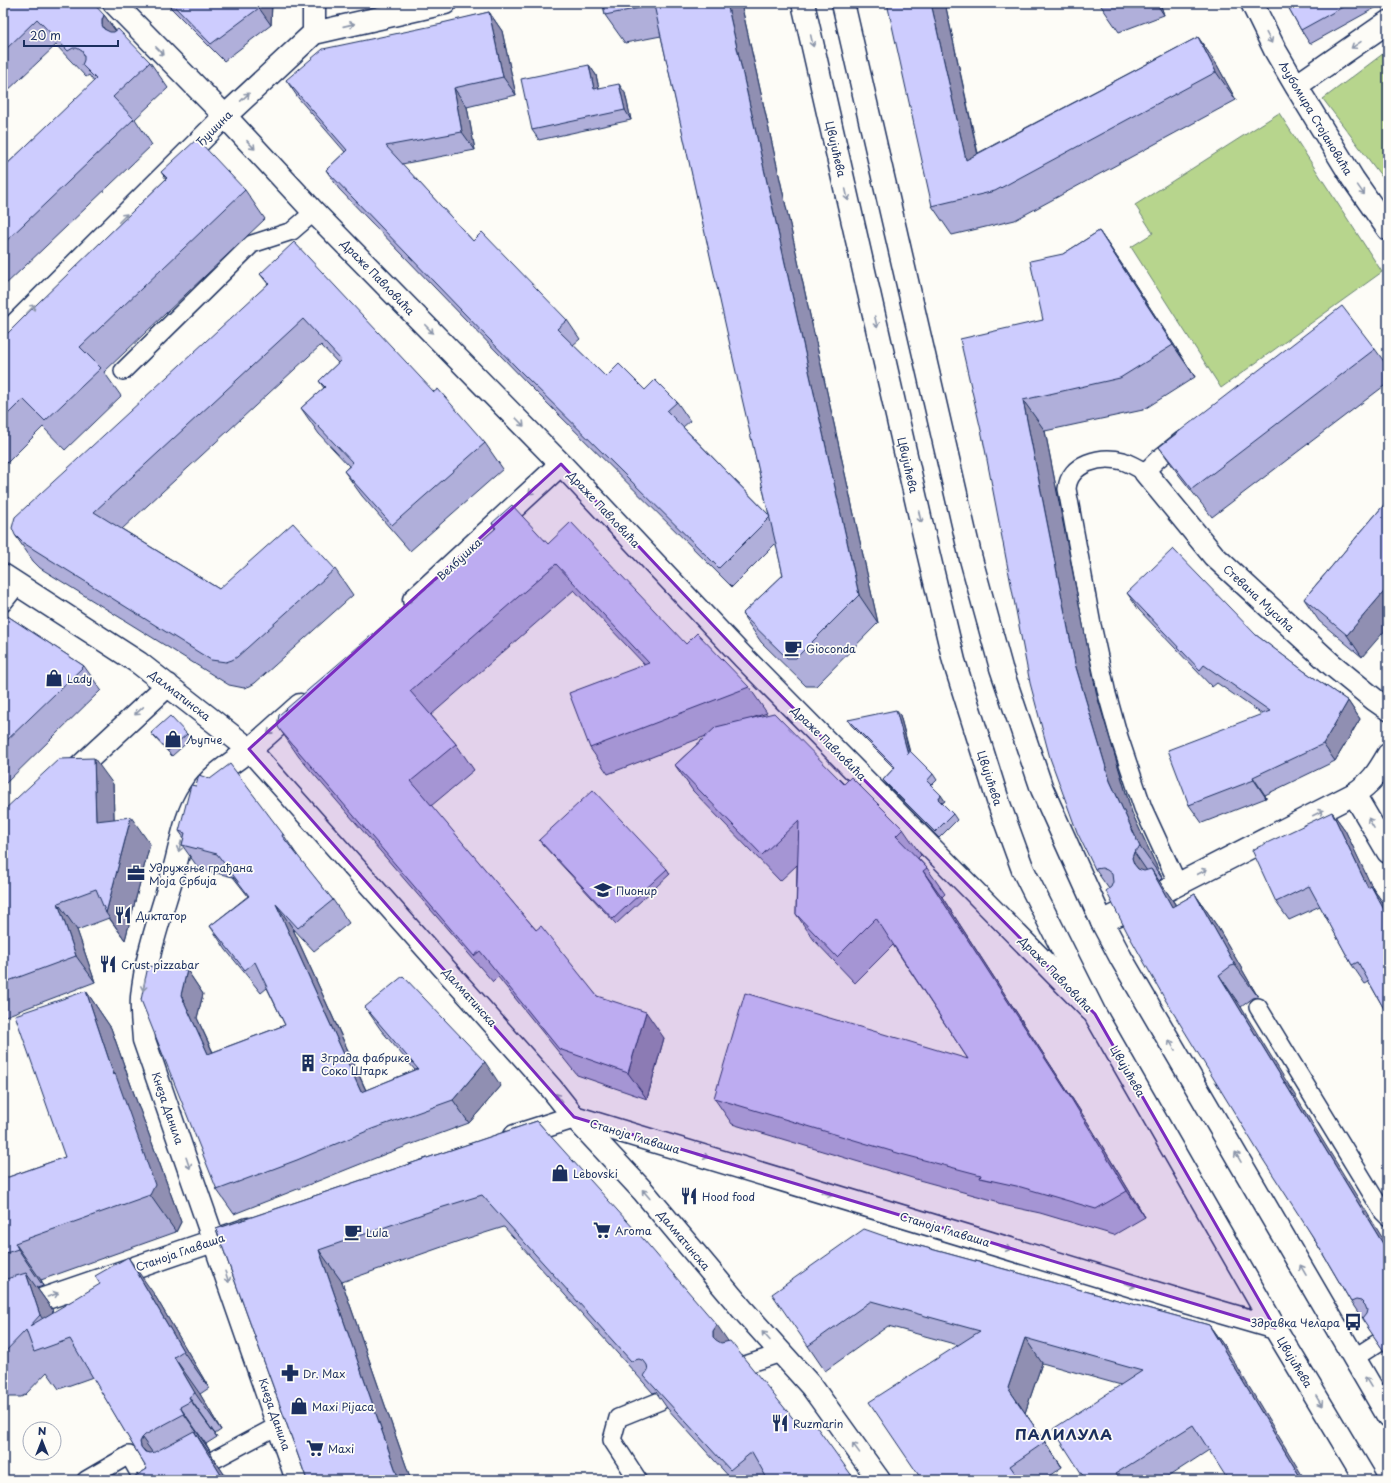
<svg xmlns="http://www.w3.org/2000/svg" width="1391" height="1483" viewBox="0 0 1391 1483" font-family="'Playpen Sans',sans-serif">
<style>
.green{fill:#b7d58d;stroke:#698276}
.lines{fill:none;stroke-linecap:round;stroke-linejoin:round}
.lane-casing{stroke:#1b2f5e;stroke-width:20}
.street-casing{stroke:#1b2f5e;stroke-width:25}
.secondary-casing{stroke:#1b2f5e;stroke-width:25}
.lane{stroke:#fdfcf7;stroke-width:17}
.street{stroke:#fdfcf7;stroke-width:22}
.secondary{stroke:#fdfcf7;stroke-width:22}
.wall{fill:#b0afda;stroke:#1b2f5e}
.shaded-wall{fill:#908fb2;stroke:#1b2f5e}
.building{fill:#cdccfe;stroke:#1b2f5e}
.oneway{stroke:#8c96aa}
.marked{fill:#7b2cbf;fill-opacity:0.2;stroke:#7b2cbf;stroke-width:3;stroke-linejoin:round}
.labels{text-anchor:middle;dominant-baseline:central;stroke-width:3.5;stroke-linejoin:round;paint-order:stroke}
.street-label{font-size:11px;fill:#1b2f5e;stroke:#fdfcf7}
.poi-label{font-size:11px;fill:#1b2f5e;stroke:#fdfcf7;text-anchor:start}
.district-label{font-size:15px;font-weight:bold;letter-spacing:1px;fill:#1b2f5e;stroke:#fdfcf7}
</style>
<rect width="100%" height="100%" fill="#fdfcf7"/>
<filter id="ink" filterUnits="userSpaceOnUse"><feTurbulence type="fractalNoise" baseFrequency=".025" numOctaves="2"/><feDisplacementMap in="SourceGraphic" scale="8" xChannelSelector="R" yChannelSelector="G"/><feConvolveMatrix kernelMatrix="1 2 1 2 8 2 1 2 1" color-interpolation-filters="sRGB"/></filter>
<g filter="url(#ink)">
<path class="green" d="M1388,50V185L1323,99Z
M1279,113L1382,272L1221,388L1131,247L1153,233L1135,205Z"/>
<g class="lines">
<g class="lane-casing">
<path id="lane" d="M123,371L252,244L292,231L314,212
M3,603L18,584
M1178,884L1143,808L1119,737L1107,694L1092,625L1067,489C1069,463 1101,455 1123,461C1131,464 1138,468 1145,472L1158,459L1182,440
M1258,1007L1383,1212L1388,1217
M1354,1358L1379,1342
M745,1365L781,1353
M86,1480L129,1455L143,1480
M176,1480L279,1425
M638,1480L612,1440L618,1418L660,1401"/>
</g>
<g class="street-casing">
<path id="street" d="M114,3L225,116L314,212L561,464L743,657L1091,1010
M1252,3L1275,50L1296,86L1353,179L1388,229
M314,33V3
M1296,86L1388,22
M3,337L225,116L314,33L445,3
M1145,472L1214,556L1331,664L1375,700L1388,709
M3,575L139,663L249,749L551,1088L574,1117L643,1191L742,1309L812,1387L879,1480
M414,600L561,464
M68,778L168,685
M1354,794L1388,852
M1167,890L1354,794C1372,782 1377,774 1388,755
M1102,922L1123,912
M297,1480L144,1040C143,1025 141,1011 142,997C146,954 162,912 174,870C181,845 185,815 200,793C211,776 232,763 248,751C266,736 283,720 300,705"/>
</g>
<g class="secondary-casing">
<path id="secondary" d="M803,3L928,552L954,661L999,804L1023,870L1095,1014L1275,1328L1366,1480
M843,3L971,559L1001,668L1042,789L1102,922L1121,958L1388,1416
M515,1136L574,1117L1182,1301L1275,1328
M3,1313L248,1229"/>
</g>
<use href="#lane" class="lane"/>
<use href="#street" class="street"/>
<use href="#secondary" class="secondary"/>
</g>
<path class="wall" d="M3,3L104,15L116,31L150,62L168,88L135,119L152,145L3,287V168L94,82L89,75L86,77L56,45L3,95Z
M166,3H272L271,25L224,61Z
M603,3H741L878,623L816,686H806L761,642L742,614L783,575L776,543L732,587L531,387L339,189L326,170L345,152L299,99L286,80L442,24L489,12L502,31L516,95L467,107L475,150L402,164L473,241L567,320L580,339L573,345L606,377L645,390L677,402L690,421L683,427L769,515L661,36L625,43L605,15Z
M945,3L978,153L1198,37L1217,65L1236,100L1015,220L952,235L932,206Z
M1099,3H1160L1164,15L1119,32Z
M1286,3H1384L1310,44L1301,30Z
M589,65L596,75L599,88L625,93L631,120L539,140L532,130Z
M161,172L245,190L265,219L104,372L121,396L65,450L43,427L3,467V338L166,179Z
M1099,231L1121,263L1195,377L1143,410L1045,431L1097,696L1132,813L1162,878L1159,881L1176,905L1195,894L1217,926L1258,997L1253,998L1241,1007L1388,1357L1351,1302L1109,889L1095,869L983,439L1043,320L1063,254Z
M260,274L434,392L485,443L503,469L410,551L362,496L344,471L349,466L319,434L301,408L324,388L319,381L338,363L321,345L122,529L219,589L335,569L353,595L255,683L250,686L244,688L229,685L40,568L33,561L15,535L268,284Z
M1375,349L1388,367V383L1212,517L1179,475L1159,447Z
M1388,500L1362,657L1319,621L1304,599Z
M492,523L548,544L686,644L749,687L767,713L752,718L844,784L903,829L921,855L918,858L927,868L945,894L942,897L1090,1126L1145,1217L1114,1235L1040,1213L998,1204L996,1201L919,1180L732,1124L714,1098L968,1059L893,945L855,983L814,940L796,914L797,865L780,881L693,791L675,765L706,736L608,774L590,748L645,665L574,590L431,715L456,744L474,770L431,806L536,930L597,996L664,1038L647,1099L577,1075L498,977L493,982L299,757L281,731L495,529Z
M1127,593L1256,635L1304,671L1348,701L1360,719L1335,761L1265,795L1266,798L1202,823L1189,805L1262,714L1217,683L1212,687L1139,610Z
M3,613L84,666L101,690L3,786Z
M900,715L910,752L933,774L937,780L931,786L945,801L942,803L953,814L957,820L939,838L887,785L883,780L894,768L851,725L848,720Z
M151,733L187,734L191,739L172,756L155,738Z
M113,784L114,819L150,844L125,940L109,918L77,930L95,982L3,1017V811Z
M1332,812L1345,830L1371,886L1384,904L1388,911V1016L1369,982L1365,984L1352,965L1320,906L1289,920L1276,902Z
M179,831L283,834L299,858L333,900L349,923L314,951L292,927L366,1090L415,1070L381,1030L365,1007L501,1086L469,1123L388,1153L313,1183L234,1214L217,1190L187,970L203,994L197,1018L213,1052L285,1025L267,988L261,993L226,950L210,926L248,896L233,877L199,869L182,845L184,838Z
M539,840L667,869L670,874L616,924L543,845Z
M86,991L111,1028L139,1108L140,1110L181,1222L176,1232L41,1280L43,1286L37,1288L52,1309L53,1313L154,1294L209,1388L200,1394L221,1430L215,1434L217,1437L206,1444L210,1451H209L220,1468L228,1480H129L147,1469L93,1377L59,1389L47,1372L25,1395L21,1397H3V1179L65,1157Z
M537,1121L728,1342L800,1427L856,1480H732L667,1408L656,1392L653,1393L504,1227L459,1241L342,1282L411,1480H307L216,1229Z
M887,1237L1209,1325L1227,1350L1209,1450L1163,1480H1083L1085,1479L1121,1385L1042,1363L1025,1413L1062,1467L1043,1480H922L958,1345L888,1326L825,1371L808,1346Z"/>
<path class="shaded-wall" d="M259,3H272L271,25L259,8Z
M727,3H741L878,623L859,595Z
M931,3H945L985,188L966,160Z
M1156,3H1160L1164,15Z
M489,12L502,31L516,95L503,77Z
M104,15L123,41L104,29L102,25V20Z
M1198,37L1217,65L1236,100L1216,72Z
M589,65L596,75L601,99L594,89Z
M619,84L625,93L631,120L625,110Z
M454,88L467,107L475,150L462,132Z
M1099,231L1121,263L1195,377L1173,345Z
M1023,400L1045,431L1097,696L1132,813L1162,878L1140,847L1110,781L1075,664Z
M1388,587V627L1362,657L1347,635Z
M1348,701L1360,719L1335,761L1323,744Z
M896,710L900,715L911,759L908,754Z
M94,758L113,784L115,848L96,821Z
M1253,777L1265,795L1266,798L1254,780Z
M941,795L945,801L941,804L938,799Z
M1332,812L1345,830L1381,906L1368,888Z
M131,817L150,844L125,940L106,913Z
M1134,852L1156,884L1155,890L1134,864L1132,858Z
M1151,869L1173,901L1194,939L1172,907Z
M923,871L942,897L1090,1126L1145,1217L1127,1191Z
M1371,886L1384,904L1388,911V917Z
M1195,894L1217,926L1258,997L1235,965Z
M58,903L77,930L95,982L76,956Z
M276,904L292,927L377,1115L361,1092Z
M187,970L203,994L197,1018L224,1077L208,1054L181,995Z
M1219,975L1241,1007L1388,1247V1252Z
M86,991L111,1028L139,1108L140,1110L181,1222L176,1232L150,1195L114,1075Z
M646,1012L664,1038L647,1099L628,1073Z
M485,1062L501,1086L469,1123L453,1100Z
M15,1243L41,1280L43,1286L18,1249Z
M319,1250L342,1282L411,1480H399Z
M128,1257L154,1294L209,1388L183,1351Z
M26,1273L52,1309L63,1342L60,1343L40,1315Z
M717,1325L739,1357L736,1369L713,1337V1331Z
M1209,1325L1227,1350L1305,1480H1302Z
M1025,1338L1042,1363L1025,1413L1062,1467L1008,1388Z
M174,1357L200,1394L221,1430L195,1393Z
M189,1397L215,1434L217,1437L191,1401Z
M180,1407L206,1444L210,1451L184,1414Z
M194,1431L220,1468L228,1480H224Z
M142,1438L168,1474L141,1447L140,1442Z"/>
<path class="building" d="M3,3H93L104,15L102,20V25L104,29L110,32H114L118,29L150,62L113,97L134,119L3,244V168L96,79L82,65L84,60V56L82,51L77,48H73L68,51L37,19L3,52Z
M171,3H259V8L211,44Z
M603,3H727L859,595L796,658H787L742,614L783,575L740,390L654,5L605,15Z
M887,3H931L966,160L1198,37L1216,72L995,191L932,206Z
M1286,3H1350L1301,30Z
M489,12L503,77L454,88L462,132L386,146L473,241L482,232L567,320L557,329L606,377L619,364L645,390L655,380L677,402L667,411L769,515L770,517L719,568L517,368L326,170L347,150L286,80L323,49L442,24V23Z
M589,65L594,89L619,84L625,110L532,130L521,79Z
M197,139L245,190L80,347L101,368L45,421L23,399L3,419V338L38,303L167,178L161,172Z
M1099,231L1173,345L1120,378L1023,400L1075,664L1110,781L1140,847L1134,852L1132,858L1134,864L1138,869L1144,871L1151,869L1172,907L1195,894L1235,965L1231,966L1219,975L1388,1252V1357L1362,1319L1366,1314L1367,1310L1365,1305L1361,1301L1356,1300L1351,1302L1313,1237L1264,1161L1166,1001L1127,932L1106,891L1111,887L1113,882L1112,874L1107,870L1102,868L1095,869L1077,832L1050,758L1030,683L983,439L960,339L1043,320L1030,261L1063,254Z
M294,242L434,392L438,389L485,443L392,525L344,471L353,463L301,408L325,387L319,381L341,360L303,319L94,512L219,589L293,523L335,569L237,657L232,660L226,662L211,660L22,542L15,535L12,528L15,517L269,283L260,274Z
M1342,306L1375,349L1192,489L1159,447Z
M1388,500V587L1347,635L1304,599Z
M512,505L548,544L571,522L686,644L697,633L749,687L590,748L569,693L649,663L556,564L410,691L456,744L411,781L536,930L541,926L597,996L646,1012L628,1073L559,1049L480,951L474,956L281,731L278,727V721L279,715L496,528L492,523Z
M1173,549L1256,635L1304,671L1348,701L1323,744L1253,777L1254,780L1189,805L1168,750L1270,711L1204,665L1200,670L1127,593Z
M3,613L84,666L3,744Z
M896,710L908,754L910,751L933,774L927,781L941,795L938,799L953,814L935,832L883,780L895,767L848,720Z
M774,713L844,784L851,777L903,829L896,836L927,868L923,871L1072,1100L1127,1191L1096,1209L1021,1187L980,1178L981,1175L901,1154L714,1098L745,993L968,1059L876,918L837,957L796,914L799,820L762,855L675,765L716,727Z
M170,716L187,734L168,751L151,733Z
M94,758L96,821L131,817L106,913L96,889L58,903L76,956L3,983V811L59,759Z
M230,764L283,834L282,836L333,900L298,928L276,904L361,1092L418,1069L365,1007L403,976L485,1062L453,1100L372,1129L297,1160L217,1190L141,1000L148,966L187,970L181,995L208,1054L285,1025L255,962L245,970L210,926L249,896L217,854L182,845L185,833L179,831L191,785L196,786L199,775L210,779Z
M1388,777V785L1385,779Z
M593,790L667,869L613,919L539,840Z
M1332,812L1368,888L1371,886L1388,917V1016L1358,962L1352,965L1309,886L1276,902L1252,850Z
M86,991L114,1075L115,1073L155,1185L150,1195L15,1243L18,1249L3,1254V1179L65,1157L15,1015Z
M537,1121L644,1240L717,1325L713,1331V1337L716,1340L721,1343L730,1341L800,1427L811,1419L855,1480H768L752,1452L730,1470L644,1376L648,1370L647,1365L644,1361L639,1359L631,1361L482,1195L437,1209L319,1250L399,1480H307L216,1229Z
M864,1229L887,1237L1209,1325L1302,1480H1228L1193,1425L1115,1474L1119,1480H1083L1085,1479L1053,1429L1142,1371L1025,1338L1008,1388L1045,1442L1010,1466L1020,1480H922L869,1402L980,1331L871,1301L808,1346L772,1294Z
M128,1257L183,1351L174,1357L195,1393L189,1397L191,1401L180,1407L184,1414L145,1435L142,1438L140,1442L141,1447L145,1452L150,1453L155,1452L194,1431L224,1480H129L147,1469L70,1339L34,1352L26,1330L3,1354V1280L26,1273L40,1315L30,1326L100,1284L95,1276Z"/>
<defs><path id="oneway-shaft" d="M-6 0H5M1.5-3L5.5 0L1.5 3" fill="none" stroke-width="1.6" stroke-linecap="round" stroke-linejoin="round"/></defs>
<g class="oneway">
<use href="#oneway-shaft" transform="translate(349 25) rotate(-13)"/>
<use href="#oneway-shaft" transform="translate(1269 38) rotate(62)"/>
<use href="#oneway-shaft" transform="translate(812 41) rotate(77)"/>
<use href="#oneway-shaft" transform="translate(1356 45) rotate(146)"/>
<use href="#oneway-shaft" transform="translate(160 51) rotate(45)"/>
<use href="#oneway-shaft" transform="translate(245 97) rotate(-43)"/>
<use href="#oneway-shaft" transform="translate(251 145) rotate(47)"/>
<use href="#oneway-shaft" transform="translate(1361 190) rotate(55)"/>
<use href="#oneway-shaft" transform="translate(847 195) rotate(77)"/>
<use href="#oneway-shaft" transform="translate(123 218) rotate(-45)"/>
<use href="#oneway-shaft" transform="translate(31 309) rotate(-45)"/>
<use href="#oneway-shaft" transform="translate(876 322) rotate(77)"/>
<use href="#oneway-shaft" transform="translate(429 329) rotate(46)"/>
<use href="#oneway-shaft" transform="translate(520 422) rotate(46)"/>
<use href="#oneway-shaft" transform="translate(533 490) rotate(137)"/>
<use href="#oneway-shaft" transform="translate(920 517) rotate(77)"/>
<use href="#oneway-shaft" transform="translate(139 711) rotate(137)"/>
<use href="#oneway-shaft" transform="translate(272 730) rotate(140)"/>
<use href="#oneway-shaft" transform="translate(1318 813) rotate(-27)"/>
<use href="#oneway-shaft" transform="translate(1371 823) rotate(-120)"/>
<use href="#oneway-shaft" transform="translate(180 846) rotate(105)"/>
<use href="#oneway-shaft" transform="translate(1202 872) rotate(-27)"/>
<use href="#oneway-shaft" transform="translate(144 985) rotate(100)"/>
<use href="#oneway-shaft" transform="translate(1172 1045) rotate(-121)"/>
<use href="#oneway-shaft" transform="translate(559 1098) rotate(-128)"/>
<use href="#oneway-shaft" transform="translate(703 1156) rotate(17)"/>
<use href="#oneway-shaft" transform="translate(1238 1157) rotate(-120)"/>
<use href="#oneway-shaft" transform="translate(188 1163) rotate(71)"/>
<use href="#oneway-shaft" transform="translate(646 1194) rotate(-130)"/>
<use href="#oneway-shaft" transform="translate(827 1194) rotate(17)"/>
<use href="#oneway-shaft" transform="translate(1005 1248) rotate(17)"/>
<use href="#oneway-shaft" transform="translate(1303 1270) rotate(-120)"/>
<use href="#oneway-shaft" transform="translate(227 1277) rotate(71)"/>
<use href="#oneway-shaft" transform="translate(1130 1285) rotate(17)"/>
<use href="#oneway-shaft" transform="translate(53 1295) rotate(-19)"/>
<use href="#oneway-shaft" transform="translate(766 1336) rotate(-132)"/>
<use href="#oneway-shaft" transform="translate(1368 1382) rotate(-121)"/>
<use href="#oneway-shaft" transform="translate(1319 1401) rotate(59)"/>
<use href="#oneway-shaft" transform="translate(856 1448) rotate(-126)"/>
</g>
</g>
<path class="marked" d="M561,464L743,657L1095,1014L1275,1328L574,1117L249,749Z"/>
<defs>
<g id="cafe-bare" transform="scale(1.38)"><path d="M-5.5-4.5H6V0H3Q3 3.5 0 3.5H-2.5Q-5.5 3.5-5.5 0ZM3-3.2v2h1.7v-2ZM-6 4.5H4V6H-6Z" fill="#1b2f5e" stroke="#fdfcf7" stroke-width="2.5" paint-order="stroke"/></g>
<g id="shop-bare" transform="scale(1.38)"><path d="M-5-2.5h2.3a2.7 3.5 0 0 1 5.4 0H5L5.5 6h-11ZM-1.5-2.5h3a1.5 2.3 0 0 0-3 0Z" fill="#1b2f5e" stroke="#fdfcf7" stroke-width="2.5" paint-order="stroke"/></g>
<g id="office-bare" transform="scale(1.38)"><path d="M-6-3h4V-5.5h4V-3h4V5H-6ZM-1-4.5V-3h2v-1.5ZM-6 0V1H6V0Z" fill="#1b2f5e" stroke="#fdfcf7" stroke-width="2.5" paint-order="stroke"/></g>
<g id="school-bare" transform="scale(1.38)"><path d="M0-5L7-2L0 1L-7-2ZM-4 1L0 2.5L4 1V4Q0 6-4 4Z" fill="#1b2f5e" stroke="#fdfcf7" stroke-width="2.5" paint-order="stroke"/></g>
<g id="restaurant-bare" transform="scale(1.38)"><path d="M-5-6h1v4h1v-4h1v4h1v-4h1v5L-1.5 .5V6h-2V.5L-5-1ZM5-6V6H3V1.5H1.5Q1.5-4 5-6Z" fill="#1b2f5e" stroke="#fdfcf7" stroke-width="2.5" paint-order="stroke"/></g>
<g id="building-bare" transform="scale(1.38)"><path d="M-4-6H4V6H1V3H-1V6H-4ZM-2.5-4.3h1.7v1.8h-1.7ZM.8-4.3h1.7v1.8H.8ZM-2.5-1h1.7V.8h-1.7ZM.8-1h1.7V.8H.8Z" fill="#1b2f5e" stroke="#fdfcf7" stroke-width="2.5" paint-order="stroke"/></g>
<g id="supermarket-bare" transform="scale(1.38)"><path d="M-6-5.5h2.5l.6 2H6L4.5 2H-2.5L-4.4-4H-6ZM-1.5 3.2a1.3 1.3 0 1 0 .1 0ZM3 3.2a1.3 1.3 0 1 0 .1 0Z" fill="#1b2f5e" stroke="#fdfcf7" stroke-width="2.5" paint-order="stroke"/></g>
<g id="bus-bare" transform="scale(1.38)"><path d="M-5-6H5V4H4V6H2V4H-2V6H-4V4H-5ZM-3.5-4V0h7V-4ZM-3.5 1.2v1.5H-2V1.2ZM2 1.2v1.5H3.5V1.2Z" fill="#1b2f5e" stroke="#fdfcf7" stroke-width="2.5" paint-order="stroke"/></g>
<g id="pharmacy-bare" transform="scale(1.38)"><path d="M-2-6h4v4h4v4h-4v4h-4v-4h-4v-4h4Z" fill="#1b2f5e" stroke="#fdfcf7" stroke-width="2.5" paint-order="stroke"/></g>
</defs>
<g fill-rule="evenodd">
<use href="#cafe-bare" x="793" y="648"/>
<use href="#shop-bare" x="54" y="678"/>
<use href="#shop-bare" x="173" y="739"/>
<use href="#office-bare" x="136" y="873"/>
<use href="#school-bare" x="603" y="890"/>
<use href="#restaurant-bare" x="123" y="915"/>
<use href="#restaurant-bare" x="108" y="964"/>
<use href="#building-bare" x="308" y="1063"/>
<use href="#shop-bare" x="560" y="1173"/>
<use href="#restaurant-bare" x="689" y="1196"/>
<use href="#supermarket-bare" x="602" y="1230"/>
<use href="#cafe-bare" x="353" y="1232"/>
<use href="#bus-bare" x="1353" y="1322"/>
<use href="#pharmacy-bare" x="290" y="1373"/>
<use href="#shop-bare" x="299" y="1406"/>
<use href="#restaurant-bare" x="780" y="1423"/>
<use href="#supermarket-bare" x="315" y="1448"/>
</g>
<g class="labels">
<g class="street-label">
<text transform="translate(1316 118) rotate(59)">Љубомира Стојановића</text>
<text transform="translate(214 128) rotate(-45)">Ђушина</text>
<text transform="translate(836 149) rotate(77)">Цвијићева</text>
<text transform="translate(378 277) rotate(46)">Драже Павловића</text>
<text transform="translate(908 465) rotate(77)">Цвијићева</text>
<text transform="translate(604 509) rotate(47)">Драже Павловића</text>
<text transform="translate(459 559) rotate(-43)">Велбушка</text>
<text transform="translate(1259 598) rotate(43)">Стевана Мусића</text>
<text transform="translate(180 695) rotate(38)">Далматинска</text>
<text transform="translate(829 743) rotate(45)">Драже Павловића</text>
<text transform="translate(990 778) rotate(72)">Цвијићева</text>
<text transform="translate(1056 974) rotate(46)">Драже Павловића</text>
<text transform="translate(470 997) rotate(48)">Далматинска</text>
<text transform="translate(1128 1071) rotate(60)">Цвијићева</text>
<text transform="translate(168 1108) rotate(71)">Кнеза Данила</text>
<text transform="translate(635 1136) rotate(17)">Станоја Главаша</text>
<text transform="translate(945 1229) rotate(17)">Станоја Главаша</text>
<text transform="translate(684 1240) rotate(50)">Далматинска</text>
<text transform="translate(180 1252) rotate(-19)">Станоја Главаша</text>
<text transform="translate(1295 1362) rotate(59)">Цвијићева</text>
<text transform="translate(275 1414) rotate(71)">Кнеза Данила</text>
</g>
<g class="poi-label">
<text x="806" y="648">Gioconda</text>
<text x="67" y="678">Lady</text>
<text x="186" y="739">Љупче</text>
<text x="149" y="867">Удружење грађана<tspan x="149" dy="13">Моја Србија</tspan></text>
<text x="616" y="890">Пионир</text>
<text x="136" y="915">Диктатор</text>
<text x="121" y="964">Crust pizzabar</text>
<text x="321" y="1057">Зграда фабрике<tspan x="321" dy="13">Соко Штарк</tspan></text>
<text x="573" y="1173">Lebovski</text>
<text x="702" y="1196">Hood food</text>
<text x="615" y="1230">Aroma</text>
<text x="366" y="1232">Lula</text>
<text x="1340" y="1322" text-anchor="end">Здравка Челара</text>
<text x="303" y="1373">Dr. Max</text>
<text x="312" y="1406">Maxi Pijaca</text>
<text x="793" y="1423">Ruzmarin</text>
<text x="328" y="1448">Maxi</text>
</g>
<g class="district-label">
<text x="1064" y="1433">ПАЛИЛУЛА</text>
</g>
</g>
<rect width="1391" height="1483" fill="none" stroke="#fdfcf7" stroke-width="16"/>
<rect x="8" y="8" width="1375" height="1467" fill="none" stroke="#1b2f5e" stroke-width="1.5" filter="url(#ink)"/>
<g transform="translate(42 1441)"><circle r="19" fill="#fdfcf7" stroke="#a3aaba"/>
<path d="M0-3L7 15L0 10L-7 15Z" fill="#1b2f5e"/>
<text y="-6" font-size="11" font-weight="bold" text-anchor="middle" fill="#1b2f5e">N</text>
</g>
<path d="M24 40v6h94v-6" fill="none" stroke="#1b2f5e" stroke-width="2"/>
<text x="30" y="40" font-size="12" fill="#1b2f5e" stroke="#fdfcf7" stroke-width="3" paint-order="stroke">20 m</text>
</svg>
